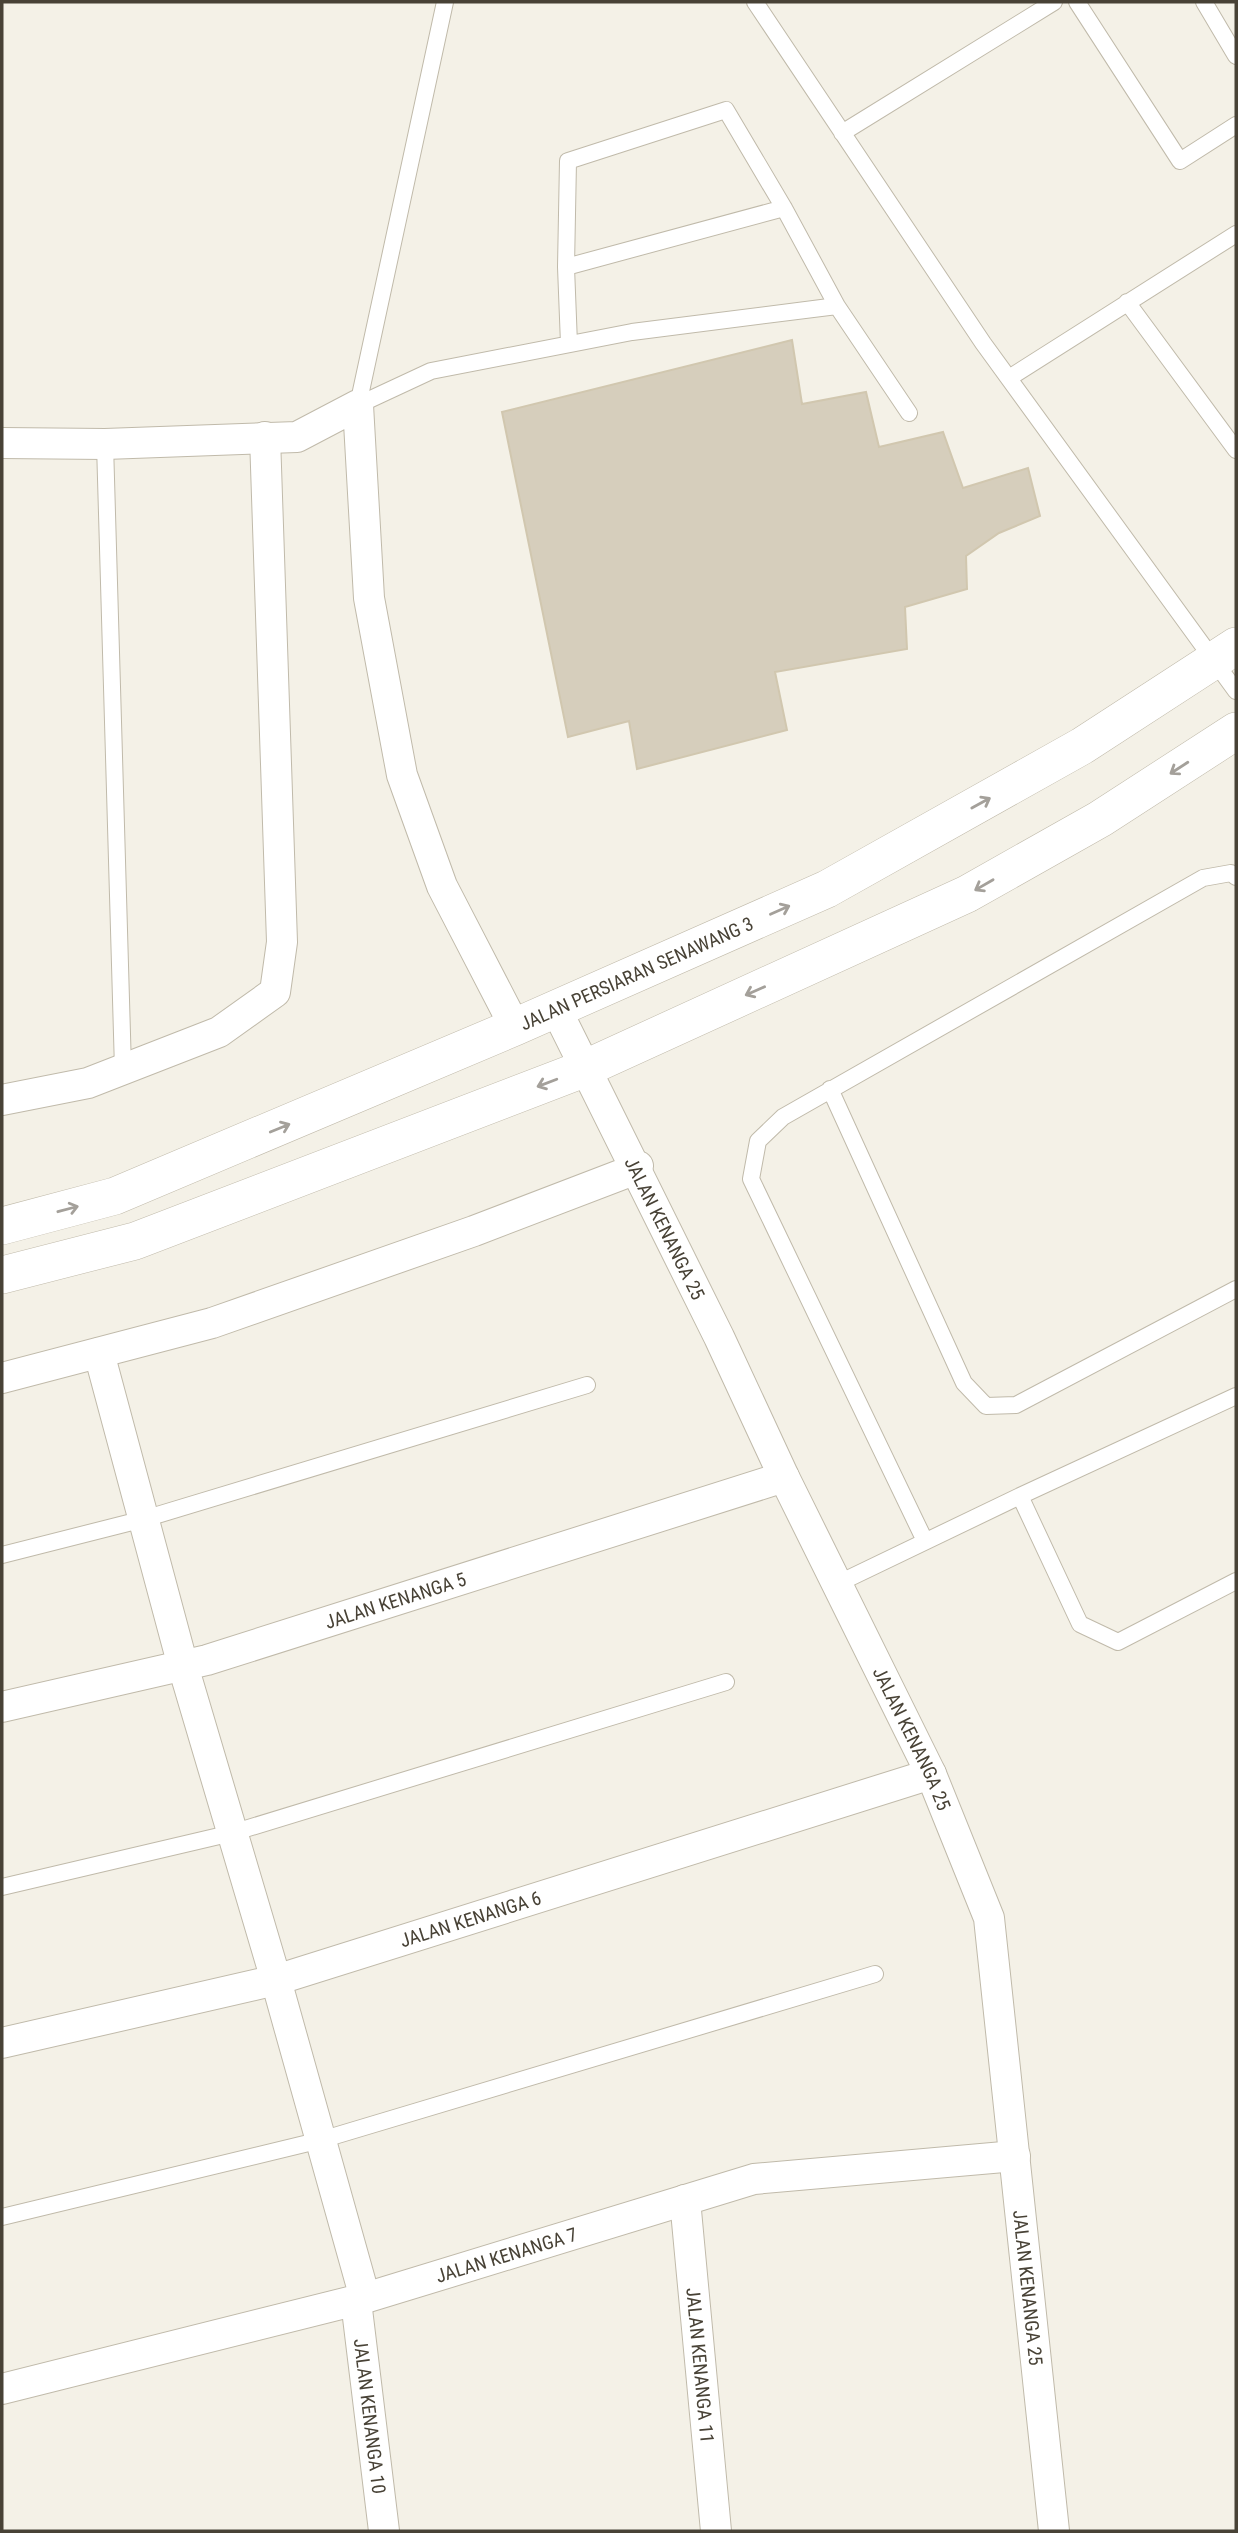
<svg xmlns="http://www.w3.org/2000/svg" width="1238" height="2533" viewBox="0 0 1238 2533" font-family="'Roboto Condensed',sans-serif">
<style>
.building{fill:#d6cebc;stroke:#d1c7af;stroke-width:2}
.lines{fill:none;stroke-linecap:round;stroke-linejoin:round}
.service-casing{stroke:#c0baaa;stroke-width:18}
.minor-casing{stroke:#c0baaa;stroke-width:32}
.tertiary-casing{stroke:#c0baaa;stroke-width:38}
.service{stroke:#fff;stroke-width:16}
.minor{stroke:#fff;stroke-width:30}
.tertiary{stroke:#fff;stroke-width:37}
.oneway{stroke:#a4a09a}
.labels{text-anchor:middle;dominant-baseline:central;stroke-width:7;stroke-linejoin:round;paint-order:stroke}
.street-label{font-size:19px;fill:#484236;stroke:#fff}
</style>
<rect width="100%" height="100%" fill="#f4f1e7"/>
<path class="building" d="M792,340L802,404L866,392L879,447L943,432L963,488L1028,468L1040,516L999,533L966,556L967,589L905,607L907,649L775,672L787,730L637,769L629,721L568,737L502,412Z"/>
<g class="lines">
<g class="service-casing">
<path id="service" d="M755,2L983,343L1236,691
M1077,2L1180,161L1236,125
M1204,2L1236,56
M842,133L1054,2
M566,267L784,208
M1127,302L1236,450
M569,344L566,267L568,161L726,110L784,208L837,306
M1009,378L1236,234
M358,405L431,371L632,332L837,306L909,413
M358,405L445,2
M105,444L123,1069
M830,1089L964,1383L986,1406L1016,1405L1236,1289
M1020,1496L1236,1396
M925,1541L751,1179L758,1141L783,1117L1203,878L1231,873L1236,877
M2,1555L144,1519L587,1385
M837,1584L1020,1496L1080,1624L1118,1642L1236,1581
M2,1887L232,1833L726,1682
M2,2217L321,2140L875,1974"/>
</g>
<g class="minor-casing">
<g id="minor">
<path d="M2,443L105,444L297,437L358,405L369,598L402,775L442,886L515,1027"/>
<path id="s1" d="M556,1009L719,1337L784,1477L931,1774L989,1918L1054,2531"/>
<path d="M2,1100L88,1083L219,1032L275,992L282,942L265,437"/>
<path d="M99,1353L183,1666L276,1980L365,2298"/>
<path d="M2,1378L212,1323L474,1231L636,1169L638,1166"/>
<path id="s2" d="M2,1707L207,1660L784,1477"/>
<path id="s3" d="M2,2043L276,1980L931,1774"/>
<path id="s4" d="M685,2200L716,2531"/>
<path id="s5" d="M356,2301L384,2531"/>
<path id="s6" d="M2,2389L365,2298L754,2179L1015,2156"/>
</g>
</g>
<g class="tertiary-casing">
<g id="tertiary">
<path id="s7" d="M2,1226L115,1196L515,1027L827,889L1082,746L1236,646"/>
<path d="M2,1275L135,1241L586,1068L967,894L1100,819L1236,731"/>
</g>
</g>
<use href="#service" class="service"/>
<use href="#minor" class="minor"/>
<use href="#tertiary" class="tertiary"/>
</g>
<defs><path id="oneway-shaft" d="M-6 0H5M1.5-3L5.5 0L1.5 3" fill="none" stroke-width="1.6" stroke-linecap="round" stroke-linejoin="round" transform="scale(1.75)"/></defs>
<g class="oneway">
<use href="#oneway-shaft" transform="translate(1179 768) rotate(147)"/>
<use href="#oneway-shaft" transform="translate(981 803) rotate(-29)"/>
<use href="#oneway-shaft" transform="translate(984 885) rotate(150)"/>
<use href="#oneway-shaft" transform="translate(780 910) rotate(-24)"/>
<use href="#oneway-shaft" transform="translate(755 991) rotate(156)"/>
<use href="#oneway-shaft" transform="translate(547 1083) rotate(159)"/>
<use href="#oneway-shaft" transform="translate(280 1128) rotate(-22)"/>
<use href="#oneway-shaft" transform="translate(68 1209) rotate(-15)"/>
</g>
<g class="labels">
<g class="street-label">
<text stroke="none"><textPath href="#s7" startOffset="684">JALAN PERSIARAN SENAWANG 3</textPath></text>
<text stroke="none"><textPath href="#s1" startOffset="245">JALAN KENANGA 25</textPath></text>
<text stroke="none"><textPath href="#s2" startOffset="408">JALAN KENANGA 5</textPath></text>
<text stroke="none"><textPath href="#s1" startOffset="812">JALAN KENANGA 25</textPath></text>
<text stroke="none"><textPath href="#s3" startOffset="485">JALAN KENANGA 6</textPath></text>
<text stroke="none"><textPath href="#s6" startOffset="522">JALAN KENANGA 7</textPath></text>
<text stroke="none"><textPath href="#s1" startOffset="1379">JALAN KENANGA 25</textPath></text>
<text stroke="none"><textPath href="#s4" startOffset="166">JALAN KENANGA 11</textPath></text>
<text stroke="none"><textPath href="#s5" startOffset="116">JALAN KENANGA 10</textPath></text>
</g>
</g>
<rect width="1238" height="2533" fill="none" stroke="#484236" stroke-width="7"/>
</svg>
